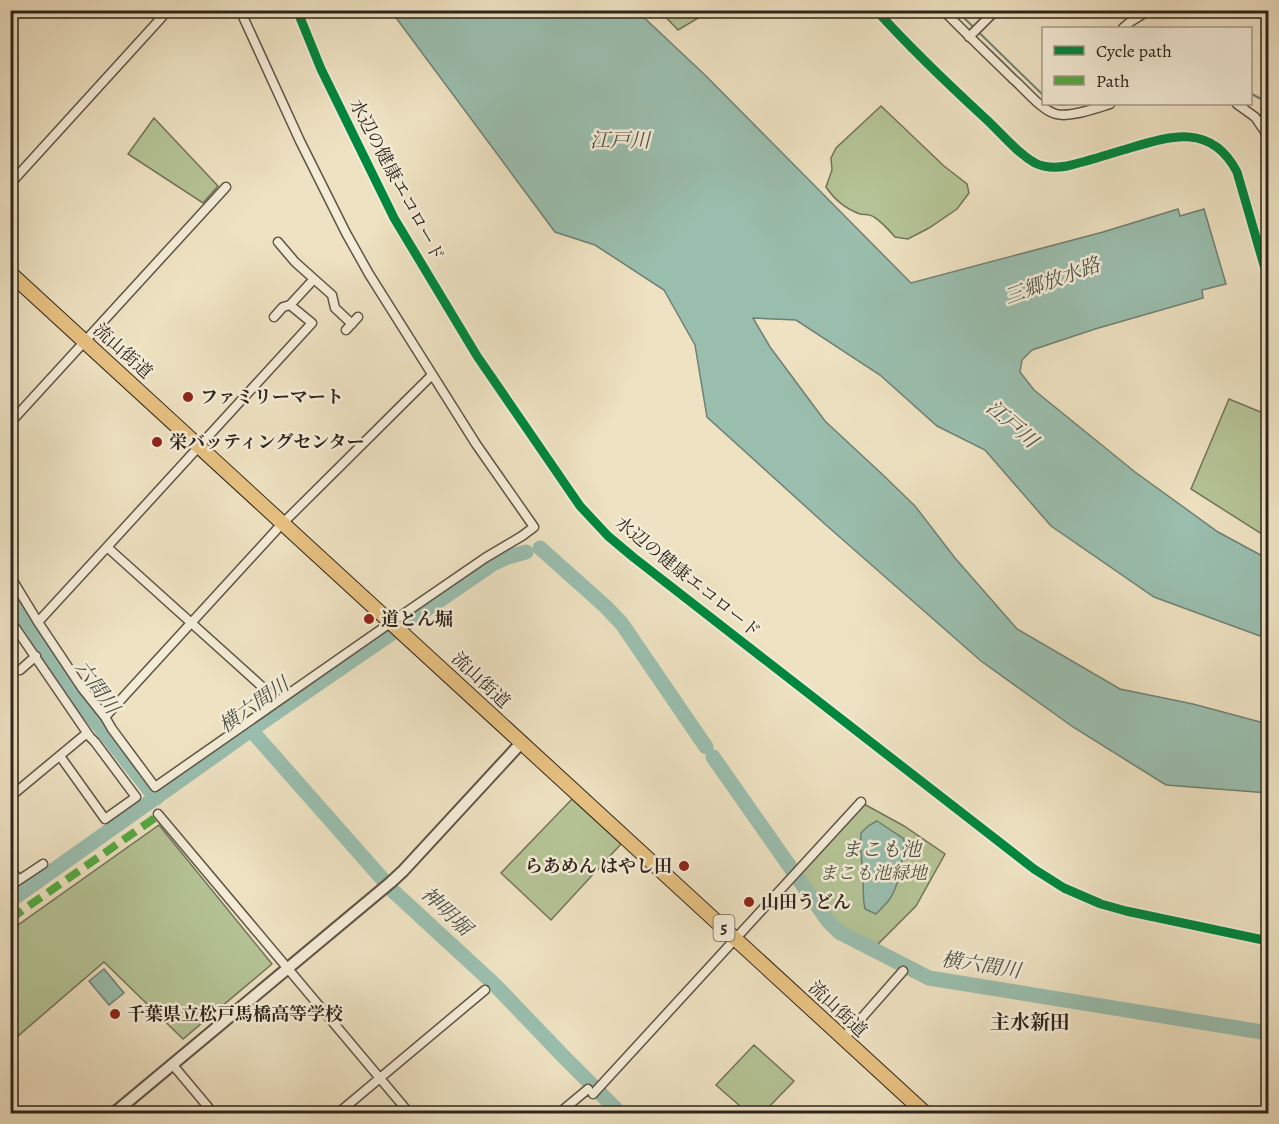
<svg xmlns="http://www.w3.org/2000/svg" width="1279" height="1124" viewBox="0 0 1279 1124" font-family="Alegreya,'Noto Serif JP',serif">
<style>
.green{fill:#b5c496;stroke:#72745a;stroke-width:1.5}
.water{fill:#9abeae;stroke:#6f8074;stroke-width:1.5}
.lines{fill:none;stroke-linecap:round;stroke-linejoin:round}
.stream{stroke:#6f8074;stroke-width:2}
.river{stroke:#9abeae;stroke-width:15}
.minor-casing{stroke:#5e5446;stroke-width:11}
.tertiary-casing{stroke:#5e5446;stroke-width:14}
.primary-casing{stroke:#2e241d;stroke-width:16}
.minor{stroke:#f4ecd7;stroke-width:8}
.tertiary{stroke:#f4ecd7;stroke-width:10}
.primary{stroke:#e7c181;stroke-width:14}
.quiet{stroke:#54aa43;stroke-width:8;stroke-dasharray:15 8;stroke-linecap:butt}
.cycleway-casing{stroke:#f4ecd7;stroke-width:13}
.cycleway{stroke:#00873e;stroke-width:9}
.poi-dot{fill:#8f2418;stroke:#f4ecd7;stroke-width:2}
.labels{text-anchor:middle;dominant-baseline:central;stroke-width:5;stroke-linejoin:round;paint-order:stroke}
.shield{fill:#f4ecd7;stroke:#696055;stroke-width:1.5}
.shield-label{font-size:16px;font-weight:bold;fill:#2e241d}
.street-label{font-size:18px;fill:#2e241d;stroke:#f4ecd7}
.poi-label{font-size:18px;font-weight:bold;fill:#2e241d;stroke:#f4ecd7;text-anchor:start}
.park-label{font-size:18px;font-style:italic;fill:#565441;stroke:#f4ecd7}
.water-label{font-size:20px;font-style:italic;fill:#4e5248;stroke:#f4ecd7}
.neighbourhood-label{font-size:20px;font-weight:bold;fill:#2e241d;stroke:#f4ecd7}
</style>
<rect width="100%" height="100%" fill="#eee2c2"/>
<filter id="stains"><feTurbulence type="fractalNoise" baseFrequency=".00333" numOctaves="4"/><feColorMatrix values="0 0 0 0 .2 0 0 0 0 .09 0 0 0 0 .02 0 0 0 .5 -.17"/></filter>
<radialGradient id="worn" r=".72"><stop offset=".6" stop-color="#630" stop-opacity="0"/><stop offset="1" stop-color="#630" stop-opacity=".3"/></radialGradient>
<path class="green" d="M660,11H710L678,30Z
M881,106L944,166L967,184L969,193L957,209L929,228L908,239L895,237C889,230 882,222 874,217C870,214 865,215 860,214C846,209 834,199 826,187L832,170L831,158L836,148Z
M154,118L218,186L203,203L128,154Z
M1229,399L1268,415V538L1191,489Z
M572,799L621,844L551,920L501,873Z
M864,804L904,826L945,854L916,906L876,946L848,935L830,921L799,875Z
M159,825L272,964L183,1039L104,962L11,1042V930Z
M754,1045L794,1081L763,1113H748L716,1085Z"/>
<path class="water" d="M391,11H637L705,75L911,283L1103,232L1178,209L1180,216L1204,209L1226,284L1202,290L1203,298L1095,329L1032,350L1022,360L1020,372L1034,390L1135,472L1218,532L1268,559V639L1154,597L1051,526L985,450L937,426L880,375L796,320L753,318L770,347L825,421L883,475L915,506L955,558L1017,629L1120,689L1193,704L1268,724V793L1166,785L1073,727L981,661L826,525L707,417L695,345L664,290L595,245L555,232Z
M877,821L904,839C903,857 900,885 889,900C885,905 880,910 876,914L865,909C862,896 864,891 863,879C862,863 860,849 861,833L868,826Z
M104,969L124,993L109,1005L89,981Z"/>
<g class="lines">
<path class="stream" d="M956,10L1044,96
M1250,93L1261,99
M1058,104L1061,105L1073,104"/>
<path class="river" d="M540,548L606,607L622,624L706,747
M10,596L78,699L156,798
M251,730L393,891L494,984L564,1057L621,1114
M713,757L828,921L839,932L929,978L1268,1033
M10,901L251,730L494,563L508,557L526,552"/>
<g class="minor-casing">
<path id="minor" d="M943,10C966,34 990,56 1013,79C1025,89 1041,110 1056,114C1070,118 1097,108 1110,104
M1123,28L1130,22L1149,10
M969,37L996,10
M1237,104L1255,117L1268,136
M1260,123L1268,113
M10,184L162,17L156,10
M278,242L295,262L314,279L290,305L312,323L107,547L278,701
M314,279L332,295L335,308L352,324
M274,317L283,307L290,305
M346,330L358,317
M10,423L226,187
M10,576L38,622L82,688L105,717L112,729L155,787L383,628L485,558L522,536L534,527L476,444L369,274L346,233L300,141L240,10
M10,620L90,737L95,742L136,797L105,819L60,756
M38,622L107,547
M20,670L36,656
M105,717L279,527L432,375
M10,797L87,733
M158,814L410,1114
M10,869L19,880
M10,886L43,864
M844,1038L903,971
M172,1064L214,1114
M593,1094L861,802
M337,1114L485,990
M558,1114L588,1089"/>
</g>
<g class="tertiary-casing">
<path id="tertiary" d="M113,1114L390,883L403,871L522,742"/>
</g>
<g class="primary-casing">
<path id="primary" d="M10,273L926,1114"/>
</g>
<use href="#minor" class="minor"/>
<use href="#tertiary" class="tertiary"/>
<use href="#primary" class="primary"/>
<path class="quiet" d="M10,919L159,815"/>
<g class="cycleway-casing">
<path id="cycleway" d="M297,10L321,69L394,218L477,356L580,506L608,536L633,557L1034,869L1064,888L1101,904L1126,911L1268,941
M876,10C911,49 949,85 987,120C1002,134 1017,153 1035,163C1045,168 1056,168 1067,166C1088,161 1109,154 1130,148C1173,135 1212,124 1237,172L1268,279"/>
</g>
<use href="#cycleway" class="cycleway"/>
</g>
<g class="poi-dot">
<circle cx="188" cy="397" r="6"/>
<circle cx="157" cy="442" r="6"/>
<circle cx="369" cy="619" r="6"/>
<circle cx="684" cy="866" r="6"/>
<circle cx="749" cy="902" r="6"/>
<circle cx="115" cy="1014" r="6"/>
</g>
<g class="labels">
<rect class="shield" x="713.5" y="915" width="21" height="26" rx="4.5"/>
<g class="shield-label">
<text x="724" y="928">5</text>
</g>
<g class="street-label">
<text transform="translate(397 180) rotate(62)">水辺の健康エコロード</text>
<text transform="translate(123 351) rotate(42)">流山街道</text>
<text transform="translate(688 577) rotate(39)">水辺の健康エコロード</text>
<text transform="translate(481 680) rotate(43)">流山街道</text>
<text transform="translate(838 1009) rotate(43)">流山街道</text>
</g>
<g class="poi-label">
<text x="200" y="397">ファミリーマート</text>
<text x="169" y="442">栄バッティングセンター</text>
<text x="381" y="619">道とん堀</text>
<text x="672" y="866" text-anchor="end">らあめん はやし田</text>
<text x="761" y="902">山田うどん</text>
<text x="127" y="1014">千葉県立松戸馬橋高等学校</text>
</g>
<g class="park-label">
<text x="873" y="873">まこも池緑地</text>
</g>
<g class="water-label">
<text x="620" y="140">江戸川</text>
<text transform="translate(1052 281) rotate(-20)">三郷放水路</text>
<text transform="translate(1012 424) rotate(41)">江戸川</text>
<text transform="translate(97 687) rotate(54)">六間川</text>
<text transform="translate(254 705) rotate(-35)">横六間川</text>
<text x="881" y="849">まこも池</text>
<text transform="translate(446 911) rotate(43)">神明堀</text>
<text transform="translate(981 965) rotate(9)">横六間川</text>
</g>
<g class="neighbourhood-label">
<text x="1030" y="1022">主水新田</text>
</g>
</g>
<rect width="1279" height="1124" fill="none" stroke="#eee2c2" stroke-width="36"/>
<rect x="12" y="12" width="1255" height="1100" fill="none" stroke="#2e241d" stroke-width="3"/>
<rect x="18" y="18" width="1243" height="1088" fill="none" stroke="#2e241d" stroke-width="1.5"/>
<rect x="1042" y="27" width="210" height="78" fill="#f4ecd7" stroke="#a59c8d" stroke-width="1.5"/>
<rect x="1054" y="46" width="30" height="9" fill="#00873e" stroke="#a59c8d" stroke-width="1.5"/>
<text x="1096" y="57" font-size="18" fill="#2e241d">Cycle path</text>
<rect x="1054" y="76" width="30" height="9" fill="#54aa43" stroke="#a59c8d" stroke-width="1.5"/>
<text x="1096" y="87" font-size="18" fill="#2e241d">Path</text>
<rect width="100%" height="100%" filter="url(#stains)"/>
<rect width="100%" height="100%" fill="url(#worn)"/>
</svg>
